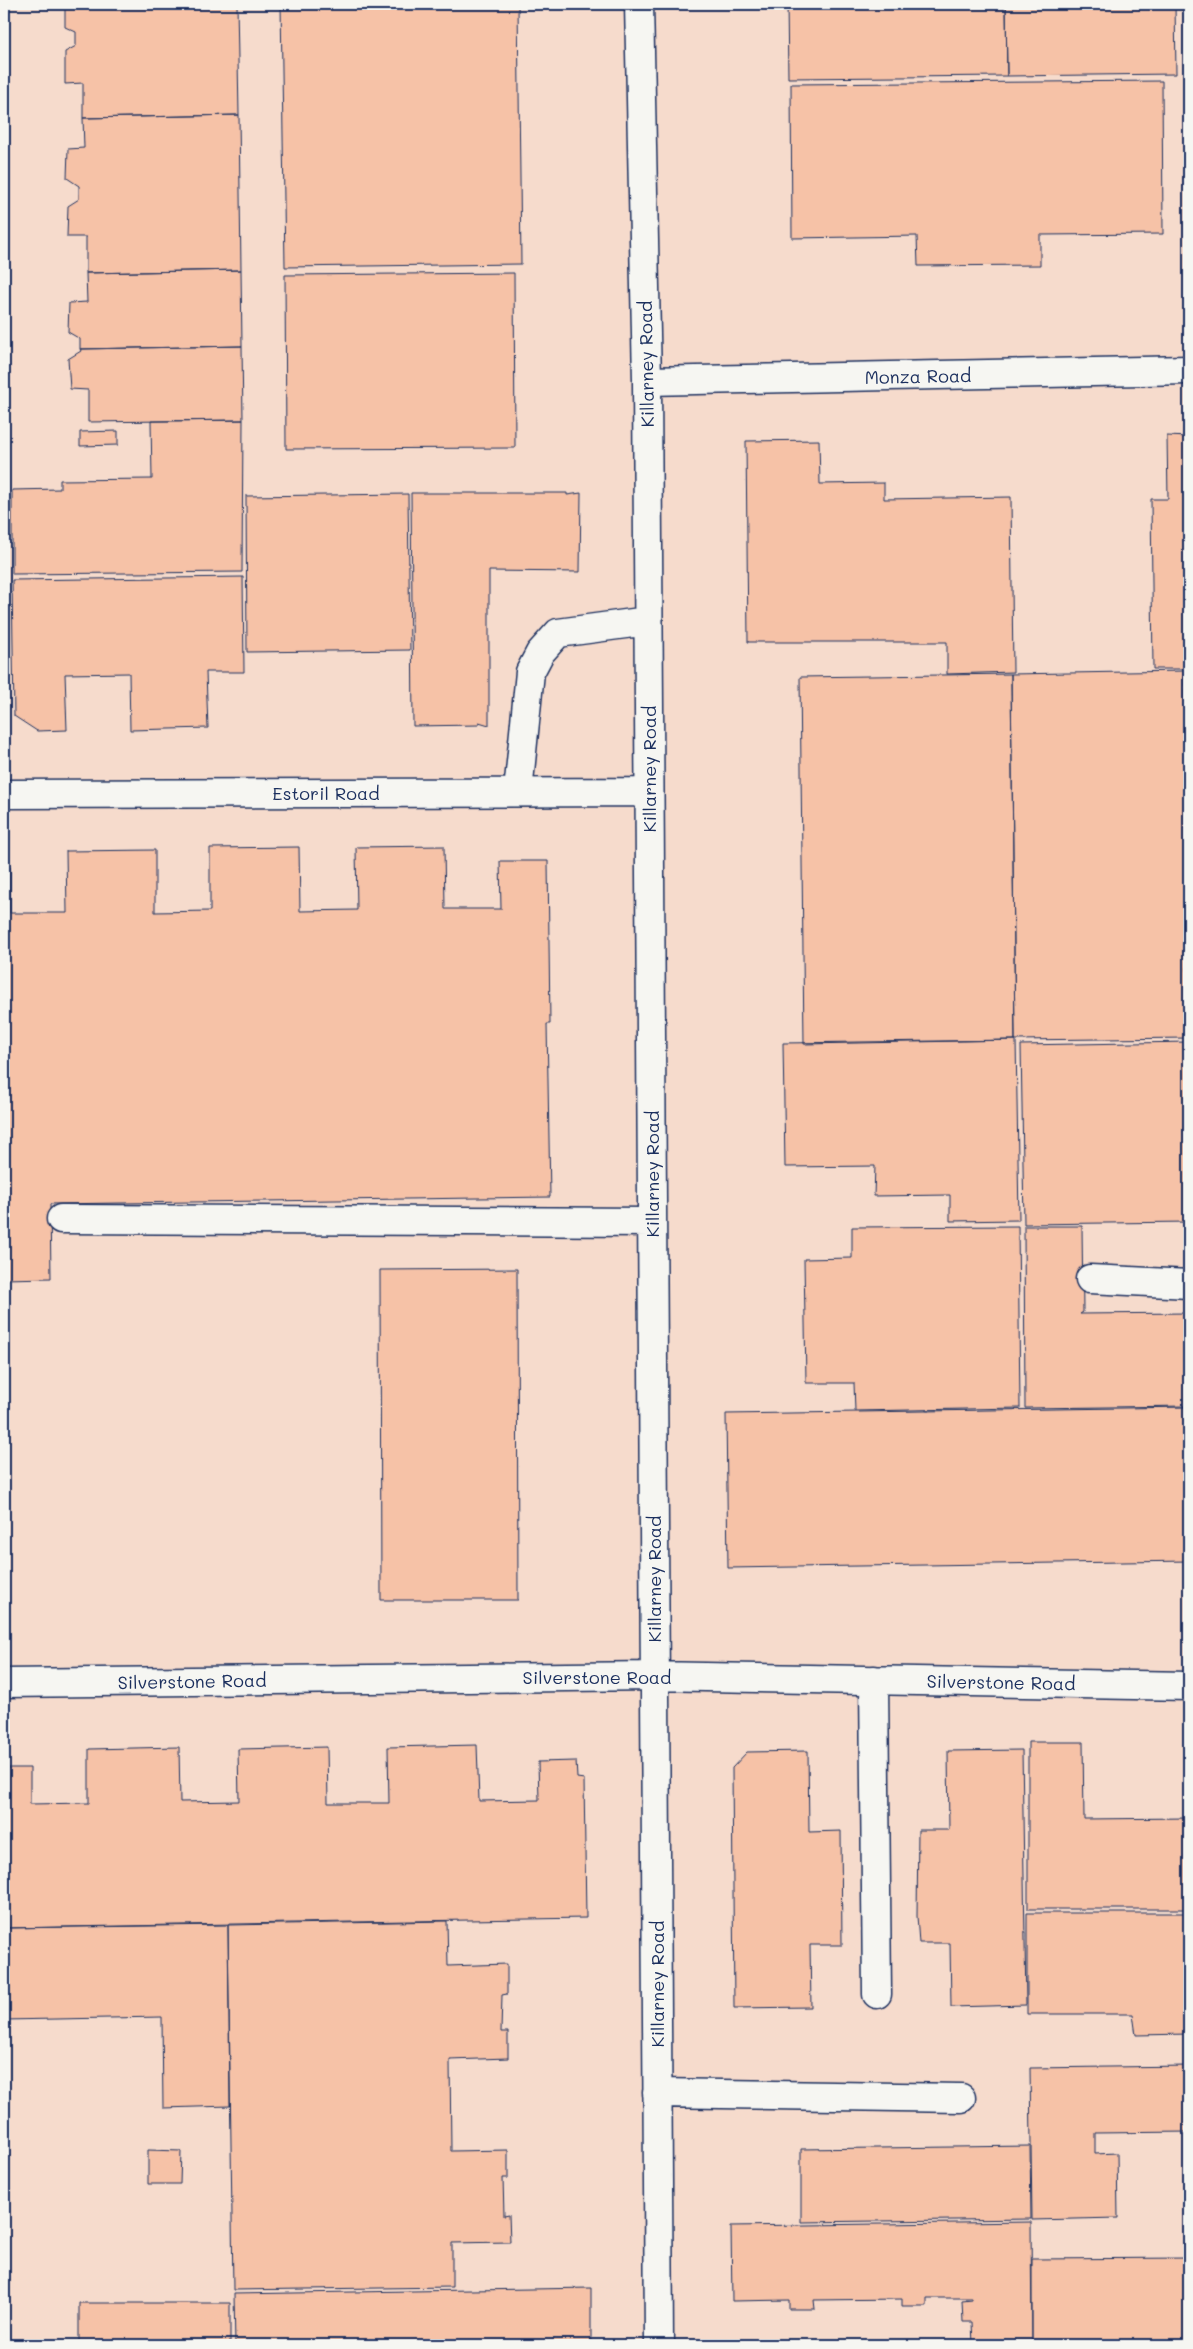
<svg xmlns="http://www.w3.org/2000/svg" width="1193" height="2349" viewBox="0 0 1193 2349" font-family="Mali,sans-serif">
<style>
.built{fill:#f6dbcc}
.building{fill:#f6c2a7;stroke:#1b2f5e}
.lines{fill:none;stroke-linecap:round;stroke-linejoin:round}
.minor-casing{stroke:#1b2f5e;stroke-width:31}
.minor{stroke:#f6f6f2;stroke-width:28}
.labels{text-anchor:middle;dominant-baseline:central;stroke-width:4;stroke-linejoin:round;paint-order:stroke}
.street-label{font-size:18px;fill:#1b2f5e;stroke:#f6f6f2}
</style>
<rect width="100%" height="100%" fill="#f6e6dc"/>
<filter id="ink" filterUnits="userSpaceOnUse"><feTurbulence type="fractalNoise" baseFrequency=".02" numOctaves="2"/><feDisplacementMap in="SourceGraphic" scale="10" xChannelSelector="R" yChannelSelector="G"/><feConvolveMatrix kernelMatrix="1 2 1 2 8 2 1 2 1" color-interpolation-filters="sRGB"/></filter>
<g filter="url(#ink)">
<path class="built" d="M4,4H1189V2345H4Z"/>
<path class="building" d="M65,4H237L239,115L83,118V83L65,84V52L76,46V32L65,27Z
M281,4H518L521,264L285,267Z
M787,4H1006L1007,76L788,78Z
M1006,4H1175L1176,74L1007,76Z
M1162,81L1163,234L1040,235V265L918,266L917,236L792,238L791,84Z
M239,115L241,270L86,273V237H67L68,206L79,199V186L67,178L68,149L84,148L83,118Z
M241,270L242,346L80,349V339L68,332L69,303L87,302L86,273Z
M514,273L515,448L286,449L285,275Z
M242,346L243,420L88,422V390L70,389L68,359L81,351L80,349Z
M243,420L242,572L12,574V490L60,489V480L152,479L151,421Z
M118,431V445L80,446V432Z
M1167,436L1189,437V669H1153L1151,499H1168Z
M819,440L820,484L884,483V499L1011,497L1013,672L947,674V642H748L746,441Z
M411,493H567V495L581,493L580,572L489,571V725L479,722V725L413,726Z
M408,494L410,650L247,652L246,496Z
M243,577L244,672H206L208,728L130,730L129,673L65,674L67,730L37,731L14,716L12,580Z
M1184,671L1188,1038L1015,1040L1011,674Z
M1011,674L1015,1040L804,1044L800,677Z
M444,846L445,909H501L500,861H548L550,1024H547L550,1197L50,1204L51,1278L4,1279V867H10V913H67L66,851L155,850V912L210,911V848L299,847L300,911L357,910L356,847Z
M1016,1040L1019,1220L950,1221V1195L874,1196L875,1166L785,1167L783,1043Z
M1188,1042L1189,1222L1024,1224L1021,1045Z
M1018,1226L1020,1408L855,1411L854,1383H806L804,1259L852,1258V1227Z
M1024,1226H1082L1083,1312L1080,1314L1189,1313V1406L1025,1408Z
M517,1269L518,1600H381L380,1270Z
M1189,1407V1561L728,1568L726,1414Z
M1028,1742H1083L1084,1819L1189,1818V1909H1028Z
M477,1745L479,1801L539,1800L538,1762L576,1761L577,1778L584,1779L586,1918L4,1928V1768H30V1804L89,1803V1749L179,1747L180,1802L239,1801L238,1749L327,1747L328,1803H389L388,1747Z
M1022,1750L1026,2005L951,2007L950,1943H919L917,1916L918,1830H949L948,1751Z
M808,1751L809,1832L841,1831L842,1945H810L811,2007L734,2008L732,1768L747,1752Z
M1027,1913H1189V2034L1136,2035L1133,2014H1027Z
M447,1921L448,1966L507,1964V1994L502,1995L501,2032H508V2058L450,2060L451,2151L508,2150V2178H503L504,2216L509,2215L510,2242L452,2243V2287L233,2290L228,1925Z
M228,1925L230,2106L163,2108L162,2017L4,2020V1928Z
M1189,2066V2132L1095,2133V2154L1117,2153L1118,2218L1032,2220L1030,2068Z
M1030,2146L1031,2219L801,2222V2149Z
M148,2150L181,2151L180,2184H148Z
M1031,2222L1032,2345H973L972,2322H963L962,2301L972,2300V2298H927V2306H902V2299L814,2300L815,2309H789V2300L732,2301L731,2226Z
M1189,2258V2345H1032V2259Z
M591,2288V2345H235L234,2294Z
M79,2303H230V2345H79Z"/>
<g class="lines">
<g class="minor-casing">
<path id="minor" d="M639,4L647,381L659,2345
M647,381L1189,370
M518,792L530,672L540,653L558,633L648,621
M4,794L649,792
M61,1219L652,1222
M1090,1279L1189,1284
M874,1680L877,1994
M4,1683L654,1676L1189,1686
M657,2093L961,2098"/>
</g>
<use href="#minor" class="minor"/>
</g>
</g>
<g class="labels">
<g class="street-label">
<text transform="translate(646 364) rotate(-91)">Killarney Road</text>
<text transform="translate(918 376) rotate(-1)">Monza Road</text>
<text transform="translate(649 769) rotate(-90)">Killarney Road</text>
<text x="326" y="793">Estoril Road</text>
<text transform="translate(652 1174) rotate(-90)">Killarney Road</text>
<text transform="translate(654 1579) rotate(-90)">Killarney Road</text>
<text x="597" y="1677">Silverstone Road</text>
<text transform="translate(192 1681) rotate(-1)">Silverstone Road</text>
<text transform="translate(1001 1682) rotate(1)">Silverstone Road</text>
<text transform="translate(657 1984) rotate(-90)">Killarney Road</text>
</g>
</g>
<rect width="1193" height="2349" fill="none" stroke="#f6f6f2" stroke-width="20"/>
<rect x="10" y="10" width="1173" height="2329" fill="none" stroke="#1b2f5e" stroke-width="2" filter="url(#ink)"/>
</svg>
